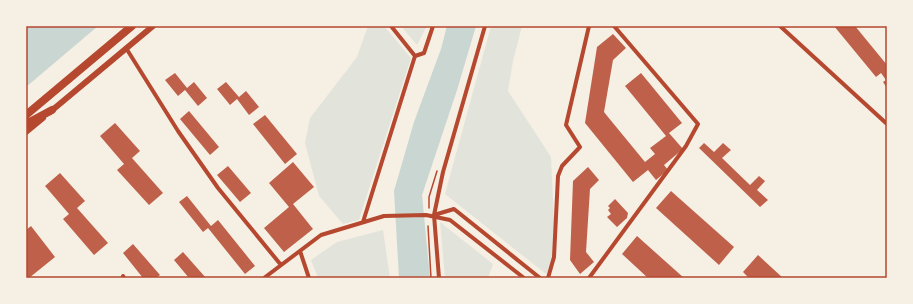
<svg xmlns="http://www.w3.org/2000/svg" width="913" height="304" viewBox="0 0 913 304" font-family="Roboto,sans-serif">
<style>
.green{fill:#e2e4dc}
.water{fill:#c9d6d2}
.building{fill:#bf614a}
.lines{fill:none;stroke-linecap:round;stroke-linejoin:round}
.path{stroke:#b5482f;stroke-width:1.5}
.minor{stroke:#b5482f;stroke-width:4}
.tertiary{stroke:#b5482f;stroke-width:6}
.trunk{stroke:#b5482f;stroke-width:8}
.neatline{fill:none;stroke:#b5482f;stroke-width:1.5}
</style>
<rect width="100%" height="100%" fill="#f6efe4"/>
<path class="green" d="M368,26H384L411,58L359,220L343,224L319,196L305,143L310,118L357,57Z
M401,26H427L417,45Z
M491,26H522L513,61L508,91L551,157L556,260L546,274L445,194Z
M440,222L493,264L488,278H445Z
M383,230L390,278H318L311,260L337,242Z"/>
<path class="water" d="M26,26H98L26,87Z
M447,26H476L457,90L422,195L430,278H399L394,191L414,122L441,49Z"/>
<path class="building" d="M834,26H855L887,65V88L883,82L886,80L881,73L876,77Z
M613,34L626,48L613,60L604,112L608,117L645,162L655,154L650,148L666,136L625,86L641,73L682,123L669,133L683,149L664,165L668,170L656,180L648,170L633,182L585,123L597,47Z
M175,73L187,88L194,82L207,98L198,106L185,90L178,96L165,80Z
M226,82L239,97L246,91L259,107L249,115L237,99L230,105L217,89Z
M189,111L219,147L210,155L180,119Z
M265,115L297,154L285,164L253,124Z
M115,123L140,151L132,158L163,193L149,205L117,170L124,164L100,136Z
M704,143L714,152L723,143L731,150L722,158L750,185L759,176L765,181L757,190L768,200L760,207L699,148Z
M293,162L314,187L293,204L313,229L284,252L264,228L289,207L269,183Z
M228,166L251,193L240,202L217,175Z
M588,167L599,180L590,189L586,252L594,262L580,274L570,260L573,181Z
M60,173L85,201L77,208L108,243L94,255L63,219L69,214L45,186Z
M671,191L734,247L719,265L656,208Z
M187,196L211,226L218,220L255,266L245,274L208,228L203,232L179,202Z
M615,199L628,213L627,218L617,227L607,217L611,214L608,210L610,208L608,206Z
M31,226L55,257L29,278H26V230Z
M637,236L684,278H648L622,254Z
M133,244L160,275L156,278H143L123,253Z
M183,252L206,278H189L174,260Z
M758,255L783,278H749L743,272Z"/>
<g class="lines">
<path class="path" d="M429,208V197L437,171
M428,226L431,278"/>
<path class="minor" d="M780,26L887,124
M126,48L178,131L218,188L281,265
M415,56L424,53L433,26
M434,215L454,209L540,278
M363,222L415,56L391,26
M300,251L309,278
M123,276L124,278
M264,278L321,235L384,216L426,215L450,220L524,278
M439,278L434,215L443,172L485,26
M548,278L554,257L558,176L562,166L580,147L566,125L589,26
M589,278L686,146L698,124L614,26"/>
<path class="tertiary" d="M50,112L153,26
M26,132L43,118"/>
<path class="trunk" d="M26,115L132,26
M26,124L52,110"/>
</g>
<rect width="913" height="304" fill="none" stroke="#f6efe4" stroke-width="54"/>
<rect x="27" y="27" width="859" height="250" class="neatline"/>
</svg>
